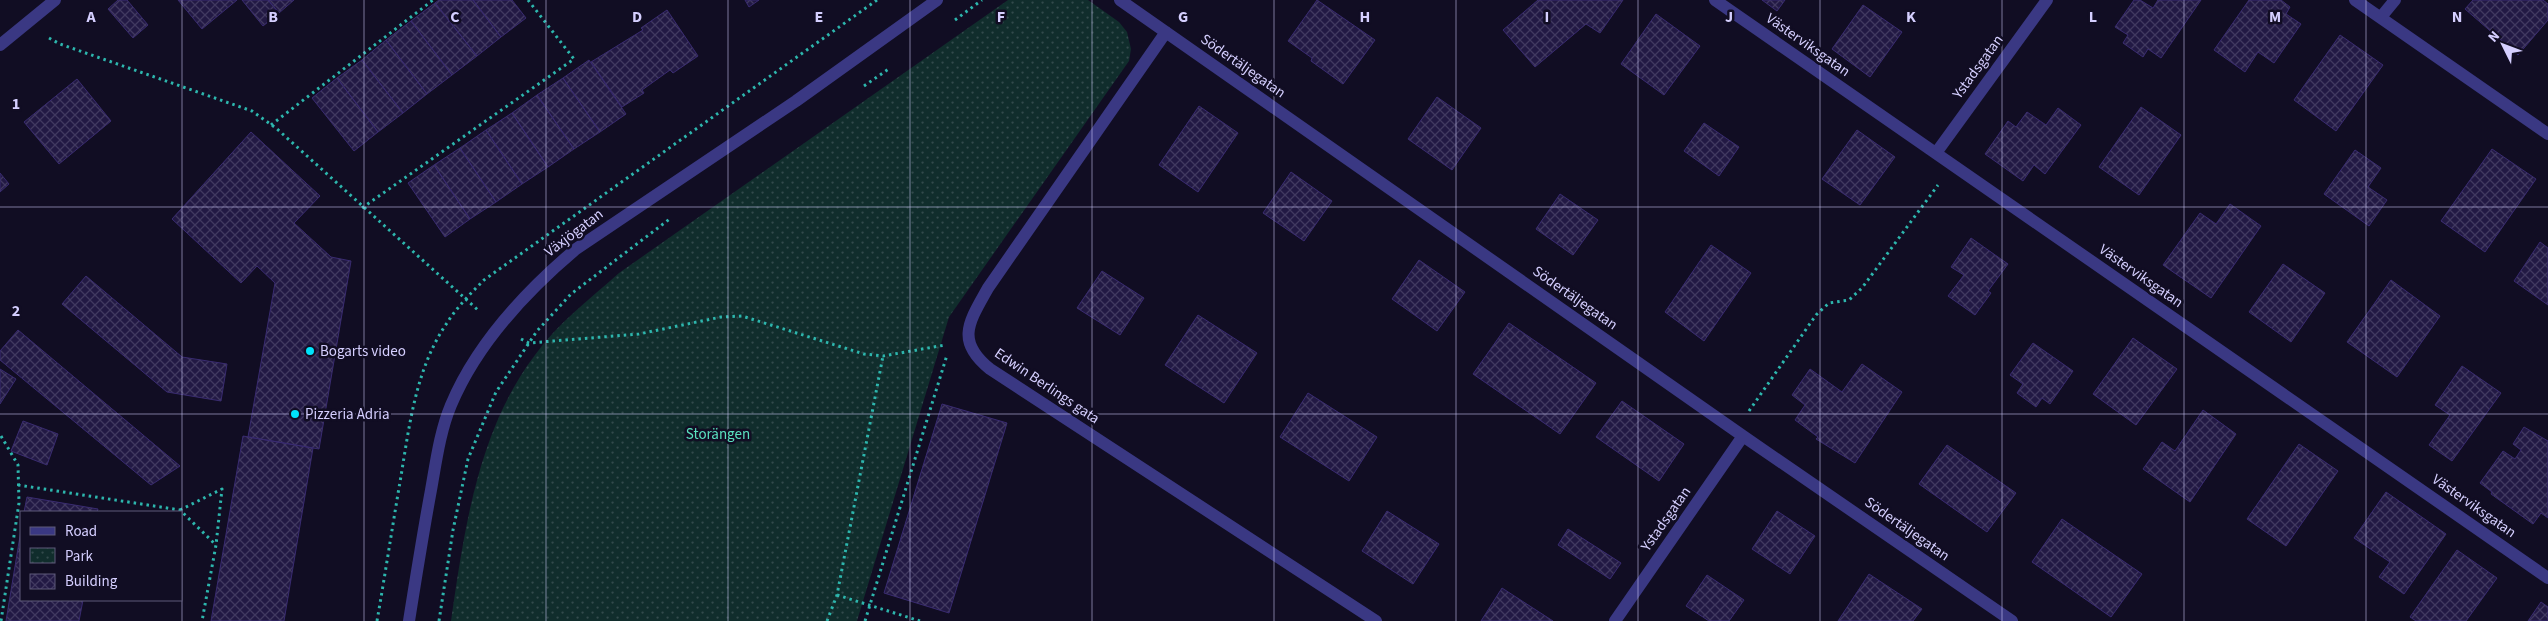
<svg xmlns="http://www.w3.org/2000/svg" width="2548" height="621" viewBox="0 0 2548 621" font-family="'Source Sans 3',sans-serif">
<style>
.park{fill:url(#park-dots)}
.building{fill:url(#building-cross-hatch);stroke:#392b70}
.lines{fill:none;stroke-linecap:round;stroke-linejoin:round}
.path{stroke:#2db6ad;stroke-width:3;stroke-dasharray:2.5 4;stroke-linecap:butt}
.minor{stroke:#3a3883;stroke-width:12}
.tertiary{stroke:#3a3883;stroke-width:12}
.grid{fill:none;stroke:#d5cfff;stroke-width:1;stroke-opacity:0.55}
.poi-dot{fill:#00e2fa;stroke:#110d23;stroke-width:2}
.labels{text-anchor:middle;dominant-baseline:central;stroke-width:5;stroke-linejoin:round;paint-order:stroke}
.street-label{font-size:15px;fill:#d5cfff;stroke:#110d23}
.poi-label{font-size:15px;fill:#d5cfff;stroke:#110d23;text-anchor:start}
.park-label{font-size:15px;fill:#5ae1bf;stroke:#110d23}
.grid-label{font-size:16px;text-anchor:middle;font-weight:bold;fill:#d5cfff;stroke:#110d23;stroke-width:5;stroke-linejoin:round;paint-order:stroke}
</style>
<defs>
<pattern id="park-dots" width="8" height="8" patternUnits="userSpaceOnUse" patternTransform="scale(1.25)"><rect width="8" height="8" fill="#102d2c"/><path d="M2 2h.1M6 6h.1" fill="none" stroke="#324a4c" stroke-width="1.8" stroke-linecap="round"/></pattern>
<pattern id="building-cross-hatch" width="8" height="8" patternUnits="userSpaceOnUse" patternTransform="scale(1.25)"><rect width="8" height="8" fill="#221944"/><path d="M0 0l8 8M0 8l8-8" fill="none" stroke="#413960"/></pattern>
</defs>
<rect width="100%" height="100%" fill="#110d23"/>
<path class="park" d="M1008,0H1088L1119,22L1127,32L1131,49L1129,61L949,317L857,621H451C464,531 478,430 535,355C558,323 590,299 619,273Z"/>
<path class="building" d="M118,0H127L148,25L133,38L108,9Z
M178,0H237L202,29Z
M242,0H268L279,13L263,26Z
M268,0H294L279,13Z
M439,0H473L501,37L477,56L435,3Z
M473,0H512L526,18L501,37Z
M745,0H759L749,7Z
M1317,0L1375,40L1343,84L1311,61L1312,58L1288,41Z
M1538,0H1623L1600,33L1586,24L1535,67L1503,30Z
M1762,0H1785L1777,11Z
M2134,0H2140L2153,8L2158,0H2201L2161,58L2148,49L2143,57L2123,43L2128,35L2115,27Z
M2249,0H2281L2290,7L2286,14L2301,24L2274,63L2258,52L2245,72L2214,50Z
M2473,0H2543L2548,4V20L2518,55L2465,9Z
M435,3L477,56L452,75L411,21Z
M1863,5L1902,32L1870,77L1832,49Z
M667,10L698,56L673,73L670,70L642,90L644,93L622,107L591,62L643,30L641,28Z
M1656,14L1700,46L1664,95L1621,64Z
M411,21L452,75L427,94L386,40Z
M2340,35L2383,65L2336,131L2294,100Z
M386,40L427,94L403,113L362,60Z
M362,60L403,113L378,132L337,78Z
M589,60L626,114L600,132L563,78Z
M337,78L378,132L354,151L312,98Z
M563,78L600,132L574,149L537,95Z
M77,79L111,121L59,164L24,122Z
M537,95L574,149L548,167L512,113Z
M1437,97L1481,128L1452,170L1408,139Z
M1199,106L1238,133L1198,192L1159,165Z
M2141,107L2181,135L2139,195L2099,167Z
M2058,108L2081,125L2045,174L2034,165L2023,181L1985,154L2008,121L2016,127L2027,112L2046,125Z
M512,113L548,167L522,184L486,130Z
M1704,123L1739,147L1719,176L1684,151Z
M486,130L522,184L496,202L460,148Z
M1857,130L1895,157L1860,205L1822,179Z
M251,132L320,196L294,223L331,257L351,261L319,449L248,437L275,283L257,266L241,283L172,219Z
M460,148L496,202L470,219L434,165Z
M2492,149L2536,179L2485,252L2441,221Z
M2355,150L2381,168L2368,187L2387,200L2369,226L2324,194Z
M434,165L470,219L445,237L408,183Z
M1291,172L1332,201L1304,241L1263,213Z
M0,173L9,184L0,192Z
M1560,194L1598,220L1573,255L1536,229Z
M2230,204L2261,226L2211,298L2163,265L2200,213L2216,224Z
M1971,238L2008,264L1988,291L1991,293L1975,315L1948,296L1964,275L1951,267Z
M2540,242L2548,248V305L2514,281Z
M1711,245L1751,273L1704,341L1665,312Z
M1419,260L1465,292L1437,331L1392,299Z
M2283,264L2325,293L2291,342L2249,312Z
M1102,271L1144,298L1120,335L1077,308Z
M86,276L182,357L227,364L221,401L167,392L62,304Z
M2391,280L2440,316L2397,377L2347,342Z
M1198,315L1257,353L1224,403L1165,365Z
M1509,323L1596,383L1560,434L1473,374Z
M18,330L180,466L151,485L0,360V351Z
M2133,338L2177,369L2136,425L2093,394Z
M2033,343L2073,371L2050,404L2042,398L2036,407L2017,393L2023,384L2010,375Z
M1862,364L1902,392L1855,463L1816,439L1818,437L1795,420L1805,405L1792,395L1810,369L1842,392Z
M2462,366L2501,393L2452,461L2429,445L2450,415L2435,405Z
M0,369L16,379L0,404Z
M1308,393L1377,437L1349,481L1280,437Z
M1622,401L1684,444L1659,481L1596,437Z
M942,404L1007,423L949,613L884,593Z
M2203,410L2236,434L2190,502L2143,469L2162,442L2175,451Z
M23,421L58,434L47,465L11,451Z
M2524,427L2548,441V518L2541,513L2533,524L2491,494L2492,492L2480,483L2503,451L2515,459L2521,450L2513,444Z
M243,436L313,448L284,621H211Z
M2299,444L2338,471L2286,546L2247,519Z
M1947,445L2016,493L1987,532L1919,484Z
M2386,492L2446,534L2404,594L2379,577L2390,562L2354,538Z
M27,497L98,509L97,512H24Z
M1387,511L1439,544L1413,584L1362,551Z
M1777,511L1815,536L1790,574L1752,549Z
M2062,519L2142,574L2111,617L2032,562Z
M1568,529L1621,563L1610,579L1558,545Z
M21,530V600H83L79,621H6Z
M2457,550L2497,578L2466,621H2416L2410,617Z
M1869,574L1922,609L1913,621H1838Z
M1707,575L1744,600L1729,621H1709L1686,606Z
M1502,588L1553,621H1481Z
M2541,602L2548,607V621H2528Z"/>
<g class="lines">
<path class="path" d="M955,20L982,0
M49,38L60,44L252,111L276,128L479,311
M864,86L890,68
M271,125L433,0
M362,208L574,59L528,0
M521,339L529,343L639,334L721,317L742,316L864,354L883,356L945,345
M1749,411L1816,315L1829,303L1849,300L1862,288L1938,185
M18,485L180,510L216,545L202,621
M180,510L222,489L216,545
M837,595L920,621
M1,621L19,503L18,465L1,436
M377,621C385,575 392,529 400,482C409,429 415,369 447,323C457,307 471,293 484,280L877,0
M439,621L453,530L468,459L496,392L537,331L571,294L671,218
M827,621L837,595L883,356
M865,621L947,355"/>
<path class="minor" d="M1120,0L1743,436L2012,621
M1715,0L2548,578
M2355,0L2548,134
M2381,17L2395,0
M1166,32L988,288C969,322 955,341 990,369L1376,621
M0,45L55,0
M1936,153L2047,0
M1615,621L1743,436"/>
<path class="tertiary" d="M409,621C416,577 423,533 431,490C436,462 440,431 451,405C477,343 525,292 576,249L796,101L937,0"/>
</g>
<path class="grid" d="M182,0V621M364,0V621M546,0V621M728,0V621M910,0V621M1092,0V621M1274,0V621M1456,0V621M1638,0V621M1820,0V621M2002,0V621M2184,0V621M2366,0V621M0,207H2548M0,414H2548"/>
<g class="poi-dot">
<circle cx="310" cy="351" r="5"/>
<circle cx="295" cy="414" r="5"/>
</g>
<g class="labels">
<g class="street-label">
<text transform="translate(1808 45) rotate(35)">Västerviksgatan</text>
<text transform="translate(1243 66) rotate(35)">Södertäljegatan</text>
<text transform="translate(1978 67) rotate(-54)">Ystadsgatan</text>
<text transform="translate(574 233) rotate(-37)">Växjögatan</text>
<text transform="translate(2141 276) rotate(35)">Västerviksgatan</text>
<text transform="translate(1575 298) rotate(35)">Södertäljegatan</text>
<text transform="translate(1047 386) rotate(34)">Edwin Berlings gata</text>
<text transform="translate(2474 506) rotate(35)">Västerviksgatan</text>
<text transform="translate(1666 519) rotate(-55)">Ystadsgatan</text>
<text transform="translate(1907 529) rotate(35)">Södertäljegatan</text>
</g>
<g class="poi-label">
<text x="320" y="351">Bogarts video</text>
<text x="305" y="414">Pizzeria Adria</text>
</g>
<g class="park-label">
<text x="718" y="434">Storängen</text>
</g>
</g>
<g class="grid-label">
<text x="91" y="22">A</text>
<text x="273" y="22">B</text>
<text x="455" y="22">C</text>
<text x="637" y="22">D</text>
<text x="819" y="22">E</text>
<text x="1001" y="22">F</text>
<text x="1183" y="22">G</text>
<text x="1365" y="22">H</text>
<text x="1547" y="22">I</text>
<text x="1729" y="22">J</text>
<text x="1911" y="22">K</text>
<text x="2093" y="22">L</text>
<text x="2275" y="22">M</text>
<text x="2457" y="22">N</text>
<text x="16" y="109">1</text>
<text x="16" y="316">2</text>
</g>
<rect x="20" y="511" width="162" height="90" fill="#110d23" stroke="#5f5b7b"/>
<rect x="30" y="527" width="25" height="8" fill="#3a3883" stroke="#5f5b7b"/>
<text x="65" y="536" font-size="15" fill="#d5cfff">Road</text>
<rect x="30" y="548" width="25" height="15" fill="url(#park-dots)" stroke="#5f5b7b"/>
<text x="65" y="561" font-size="15" fill="#d5cfff">Park</text>
<rect x="30" y="574" width="25" height="15" fill="url(#building-cross-hatch)" stroke="#5f5b7b"/>
<text x="65" y="586" font-size="15" fill="#d5cfff">Building</text>
<g transform="translate(2503 45) rotate(312)" stroke="#110d23" stroke-width="4" paint-order="stroke">
<path d="M0-4L9 19L0 12L-9 19Z" fill="#d5cfff"/>
<text y="-8" font-size="14" font-weight="bold" text-anchor="middle" fill="#d5cfff">N</text>
</g>
</svg>
